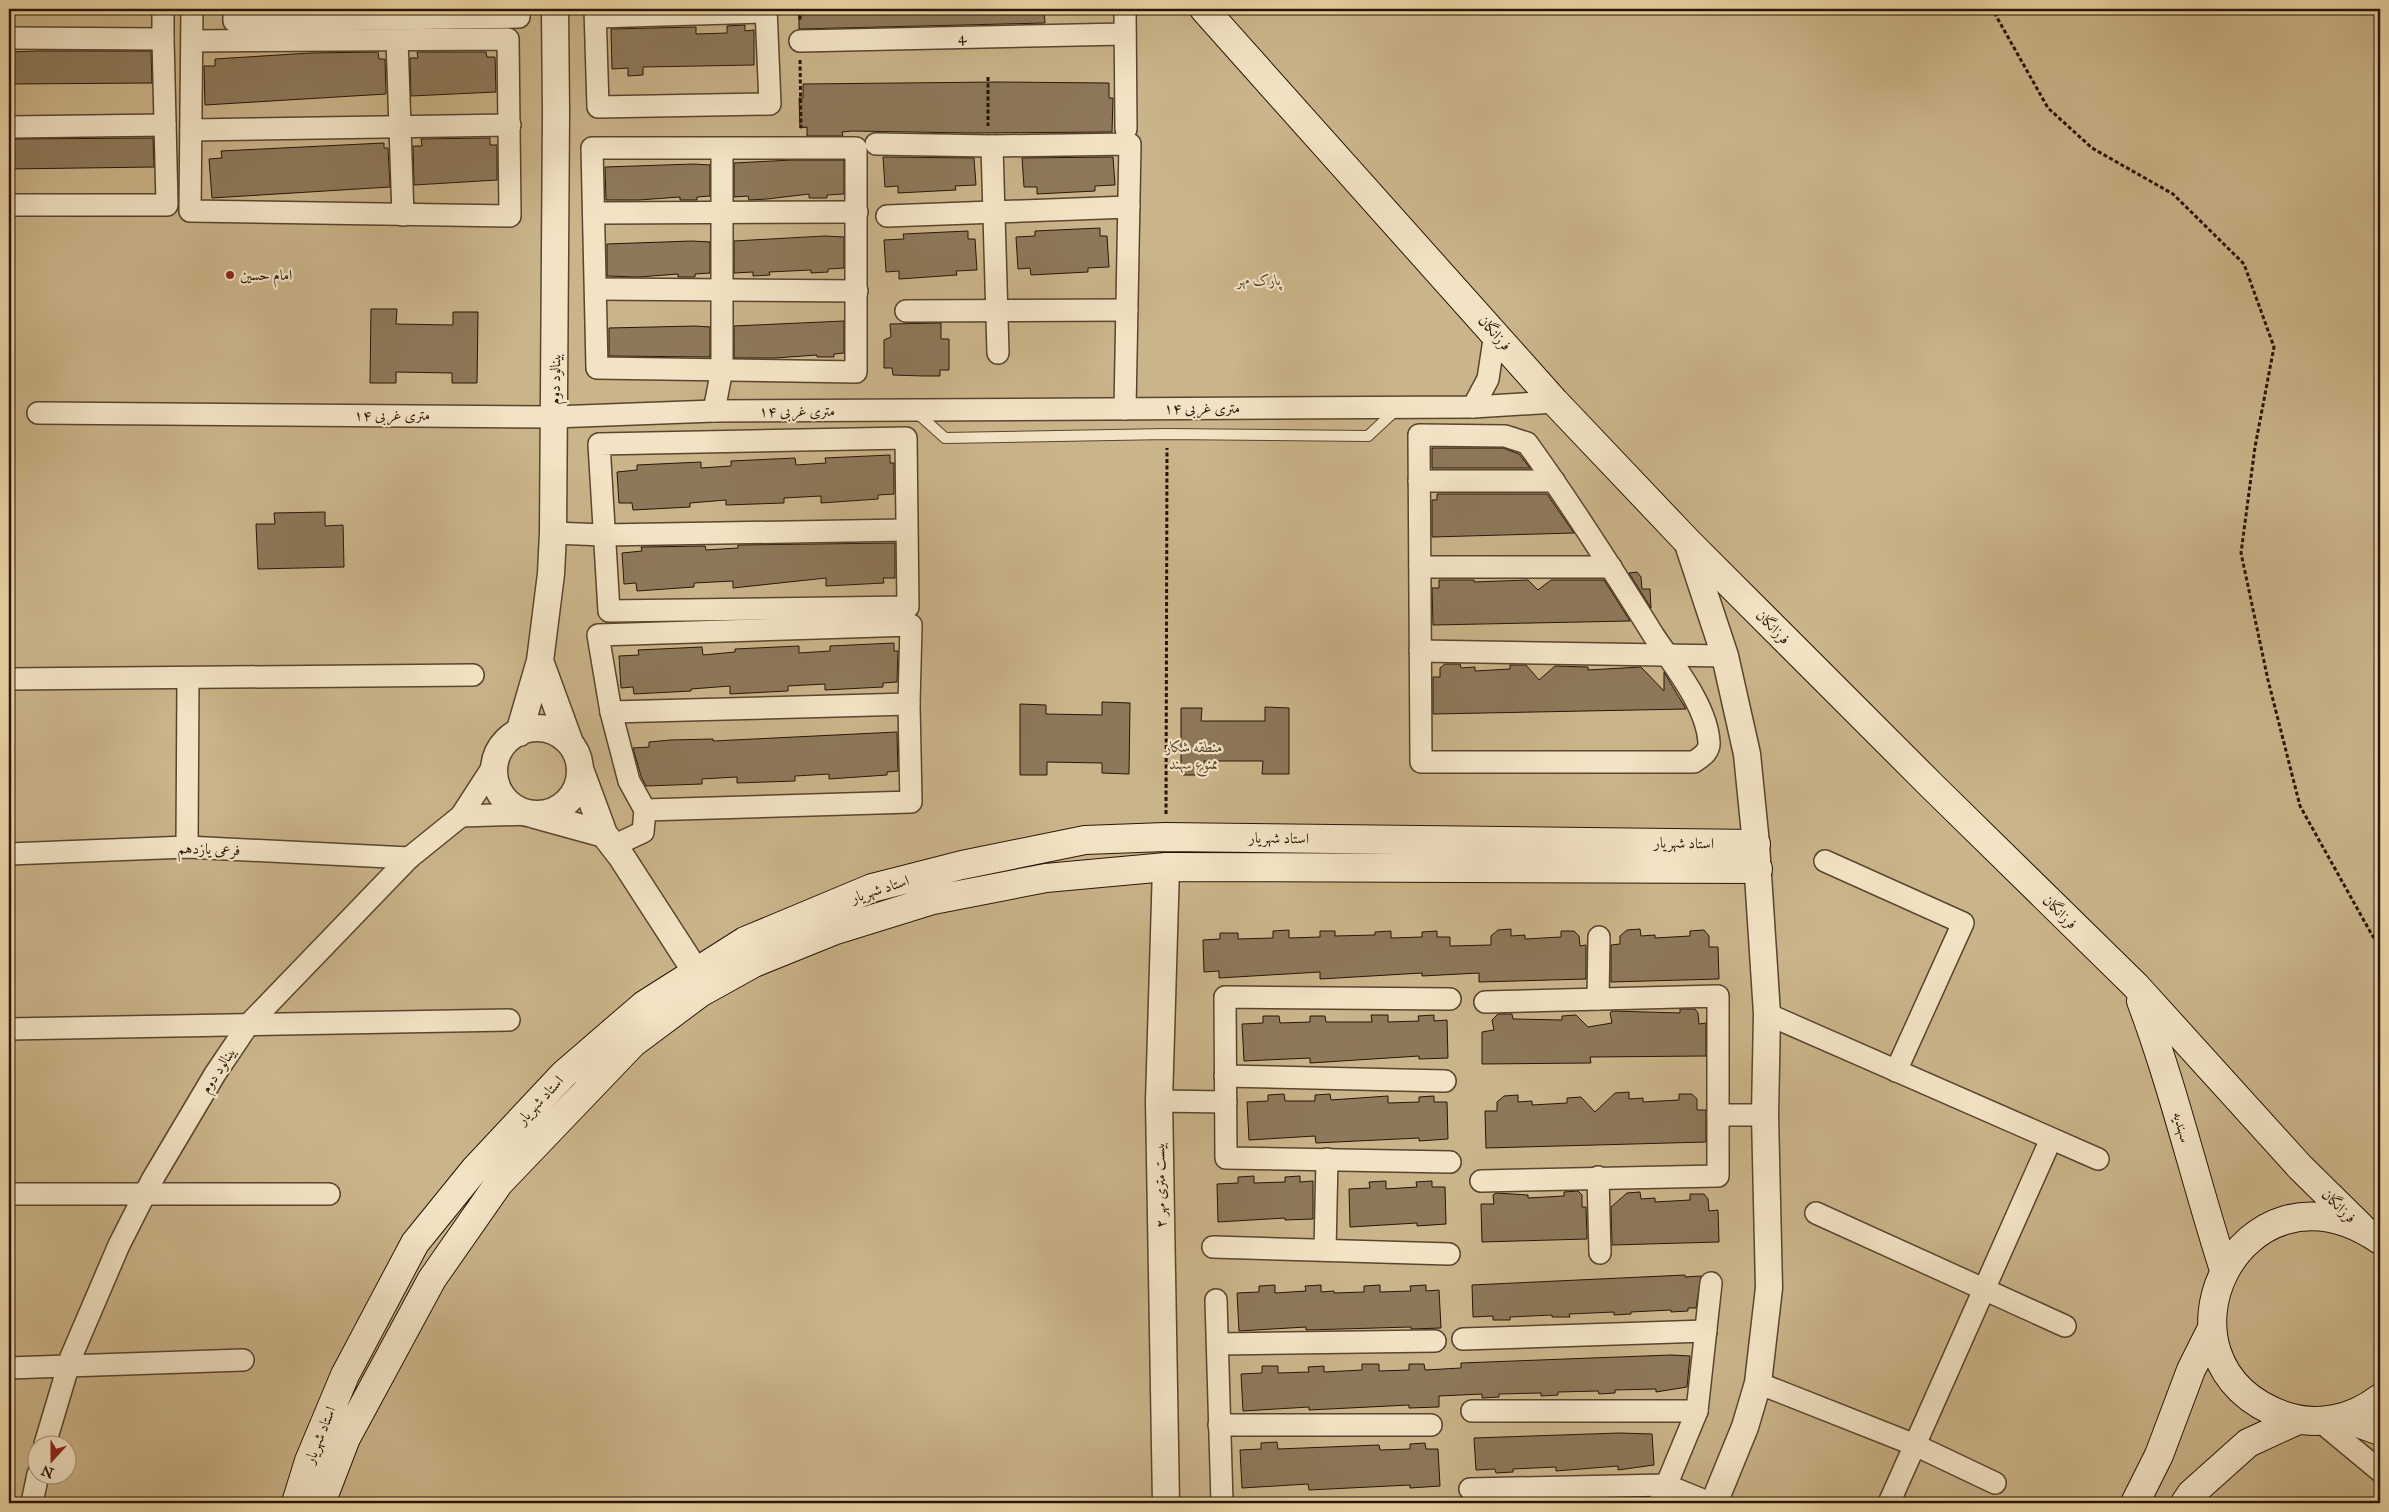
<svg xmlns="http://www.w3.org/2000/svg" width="2389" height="1512" viewBox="0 0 2389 1512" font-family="'IM FELL Great Primer',Amiri,serif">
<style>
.green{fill:#cab489;stroke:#796448;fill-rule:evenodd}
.building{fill:#8d7859;stroke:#281507}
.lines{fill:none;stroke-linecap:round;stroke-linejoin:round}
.service-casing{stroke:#59452e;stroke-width:12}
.minor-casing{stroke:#59452e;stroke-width:24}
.tertiary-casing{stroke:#59452e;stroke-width:29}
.secondary-casing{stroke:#281507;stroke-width:30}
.path{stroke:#281507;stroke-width:3;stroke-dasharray:4 2.5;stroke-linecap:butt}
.service{stroke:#f2e3c4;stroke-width:10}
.minor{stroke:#f2e3c4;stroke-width:21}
.tertiary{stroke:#f2e3c4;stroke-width:26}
.secondary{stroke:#f2e3c4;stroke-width:28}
.poi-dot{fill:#8f2418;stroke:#f2e3c4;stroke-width:2}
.labels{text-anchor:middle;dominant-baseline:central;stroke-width:4.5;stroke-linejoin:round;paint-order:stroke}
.street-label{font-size:15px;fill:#281507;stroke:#f2e3c4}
.poi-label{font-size:15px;fill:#281507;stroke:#f2e3c4;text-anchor:start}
.park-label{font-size:15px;font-style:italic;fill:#59452e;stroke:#f2e3c4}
</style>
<rect width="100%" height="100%" fill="#ebd4a4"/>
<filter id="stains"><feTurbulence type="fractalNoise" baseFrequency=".004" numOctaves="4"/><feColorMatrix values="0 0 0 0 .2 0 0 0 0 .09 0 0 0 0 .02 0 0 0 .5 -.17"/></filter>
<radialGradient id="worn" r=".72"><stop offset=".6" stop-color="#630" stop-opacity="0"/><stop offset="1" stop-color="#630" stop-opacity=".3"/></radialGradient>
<path class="green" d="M9,9H2380V1503H9ZM38,1444H68V1474H38Z"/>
<path class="building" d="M799,9H1044L1045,23L799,29Z
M745,25V31L754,30V65L643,67V75L628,76V68L612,69L611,29L696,27V34L727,33V26Z
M38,51H151L152,83L9,84V52Z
M378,52L379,59H385L386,94L205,105L204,66H215V59L310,53Z
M417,52H486L487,57H495L496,92L411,96L410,58H418Z
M998,82L1109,83V98H1113L1112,132L972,133L852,131L842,132L843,136H807V127L800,128L799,98H803V84Z
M153,138L154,167L9,169V139Z
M490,138V145H497V180L414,185L413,146H422L421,139Z
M384,143V148H388L390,187L212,198L209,159L222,158L221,151Z
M883,157L974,158L976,185L955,186L956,190L898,193V186L885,187Z
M1113,157L1115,185L1095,186V191L1037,194V187H1024L1022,158Z
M792,160H844V194L827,195V198H809V194L767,199L749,200L748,196L734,197V163Z
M694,164L710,165V196L697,197V200H680V197L639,200H606L605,167Z
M1100,228V236H1107L1109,267L1088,268V272L1031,275L1030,268L1018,269L1016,237L1035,236V231Z
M968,231V239H975L977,270L956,271L957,275L899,279V271L886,272L884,240L904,239L903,234Z
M825,236L844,237V268L828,269V272L811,273V270L769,272L770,275L753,276V272L734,273V241Z
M692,241L710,242V273L695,274V277H678V274L638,277L607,276V244Z
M371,309H397L396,324L453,325V312H478L477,383H452V373L396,372V383H370Z
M844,321V353L834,354V357H817V355L775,358H734V326Z
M941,323V339H949V370H940V376H923L893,375L892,368H884V340L891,337L890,324Z
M695,326L710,327V357L609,356V328Z
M1432,448H1503L1519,454L1530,468H1432Z
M890,455V463H894V494L878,495V499L821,503V496L784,498V503L726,505V500L690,503V507L633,510L632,503H619L617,472L637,470V465L701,462V468L731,466V461L795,458L796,465L826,463L825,458Z
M1437,494H1547L1574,533L1432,537V500H1437Z
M325,512V526L343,525L344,567L258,569L256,524H275L274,513Z
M895,543V578H883L884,583L826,586V578L733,588V581L694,583V587L637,591L636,583L624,584L622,553L642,551L641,547L705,546L706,550L738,548V545Z
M1637,572L1641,577L1642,589H1650L1651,608L1629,573Z
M1439,580H1474V582L1528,580L1538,590L1551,580H1604L1630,621L1433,625L1432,588H1439Z
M894,643V651H898L897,682L883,683V687L825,690V684L788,686V691L730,694V686L691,689V691L634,694L633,687L621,688L619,656L639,655L638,650L702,647L703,655L735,652V649L799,646V653L830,651V646Z
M1445,664H1460L1461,668L1475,667V671L1510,669V665H1526L1539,680L1555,666L1588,667V670L1641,667L1664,691V672L1686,709L1433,714V677H1440V668Z
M1102,702L1130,703L1129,774L1102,773V763L1047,762V775H1020V704L1046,705V714L1102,715Z
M1265,707L1289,708V774H1262L1263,761H1204V775H1181V708H1202L1201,721H1265Z
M897,732L898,771L887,772V775L829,779V774L795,776V781L737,783V777L702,779V784L646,786L641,776L633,748L649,747V742L670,740L713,739V741Z
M1511,929V936L1525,935V939L1561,937V931H1574L1579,936L1580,946L1586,945V979L1479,982V973L1422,976V973L1320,979V972L1219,978V971L1204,972L1203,940L1220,939V933H1238V939L1273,938V931L1289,930V938L1320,937V931H1335V936L1375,935V932L1391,931V938L1422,937V932L1437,931V937H1450V946L1491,945V936L1498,930Z
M1640,929L1641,936L1655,935V938L1690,936V931L1704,930L1709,936V947H1718L1719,979L1611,982V945L1620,944V936L1627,930Z
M1680,1009H1695L1698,1013L1699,1024L1706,1023V1056L1590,1057L1591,1063L1482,1064V1032L1494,1030L1492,1020L1498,1014H1512L1513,1019L1562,1020V1016L1576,1015L1588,1027L1612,1023L1610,1013L1612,1011L1680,1013Z
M1371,1015H1388V1022L1419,1021L1418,1016L1434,1015V1021L1447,1020L1448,1058L1419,1059V1056L1310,1063V1058L1244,1061L1242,1024L1263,1023V1016H1279L1280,1023L1310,1022V1016H1325L1326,1022H1372Z
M1629,1092V1099L1643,1098V1102L1679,1100V1094H1692L1697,1099V1110H1706V1142L1486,1148L1485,1111H1497V1102L1504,1096L1518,1095V1102L1532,1101V1105L1567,1103V1098L1581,1097L1595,1112L1615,1093Z
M1284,1094L1285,1101H1315V1095L1330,1094L1331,1100L1388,1096V1103L1419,1102V1097L1434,1096V1102H1447L1448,1139L1419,1141V1138L1316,1143L1315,1136L1249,1140L1247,1102L1268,1101V1095Z
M1254,1176V1183L1285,1182V1177L1300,1176V1182L1313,1181V1219L1285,1220V1218L1218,1222L1217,1184L1238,1183V1177Z
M1386,1181V1189L1417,1187L1416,1182L1432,1181V1187H1445L1446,1224L1417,1226V1223L1350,1227L1349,1189L1370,1188L1369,1182Z
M1578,1191L1582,1195V1207H1586L1587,1239L1482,1242L1481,1204H1494L1493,1195L1496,1193L1528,1195V1198L1564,1196V1192Z
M1640,1192L1641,1199L1655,1198V1202L1690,1200V1194H1704L1708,1199L1709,1211L1718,1210L1719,1242L1612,1245L1611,1207L1627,1193Z
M1685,1275V1277L1701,1276L1696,1308H1688V1311L1671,1312V1310L1631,1312V1314L1614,1315V1312L1569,1314L1570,1317H1552V1315L1510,1317V1320H1493V1316L1473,1317L1472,1285Z
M1275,1285V1293L1306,1291L1305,1286L1321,1285V1292L1334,1291V1293L1364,1292V1286L1380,1285V1292L1411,1291L1410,1286L1426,1285V1291L1439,1290L1441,1328L1411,1329V1327L1306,1330V1327L1239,1331L1237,1293L1259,1292V1286Z
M1671,1355L1690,1356L1687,1387L1656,1392V1389L1615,1390V1393L1599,1394L1598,1391L1558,1392V1395L1541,1396V1393L1499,1394V1397L1482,1398V1394L1439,1396V1407L1409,1408V1405L1309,1410V1407L1243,1411L1241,1374L1262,1373V1366H1278V1373L1309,1372L1308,1367L1324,1366V1372L1362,1370V1364H1379V1371L1409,1370V1364H1424L1425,1370L1461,1368V1363Z
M1619,1433L1652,1434L1654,1465L1618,1470V1466L1556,1471V1467L1513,1469V1472L1496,1473L1495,1469L1476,1470L1474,1438Z
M1277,1442L1278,1449L1379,1445L1380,1450L1410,1449V1444L1425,1443L1426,1449H1438L1440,1486L1410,1488V1485L1309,1490L1308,1484L1242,1488L1240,1450L1261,1449V1443Z"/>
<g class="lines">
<g class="service-casing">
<path id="service" d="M916,412L945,438L1167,434L1368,436L1396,410"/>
</g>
<g class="minor-casing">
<g id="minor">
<path d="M192,9L190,211L510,216L508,39L193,41"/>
<path d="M234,9V21L519,17V9"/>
<path d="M595,9L598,107L770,104L766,9"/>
<path d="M1125,9L1126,129"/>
<path d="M596,17L766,12"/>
<path d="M9,38L163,39V9"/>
<path d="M397,40L403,215"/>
<path id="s1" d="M800,41L1125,34"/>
<path d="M9,127L165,125"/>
<path d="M191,130L510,125"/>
<path d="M876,144L992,146L1130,144L1125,409"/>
<path d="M992,146L998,353"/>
<path d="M592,148H856V372L597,368Z"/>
<path d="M9,205H167L163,39"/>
<path d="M595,213L857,212"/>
<path d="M887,216L1129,207"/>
<path d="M596,289L857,291"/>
<path d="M906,311L1127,310"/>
<path d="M1473,407L1488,379L1495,333"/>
<path d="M714,411L722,369V149"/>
<path d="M38,413L554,417L714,411L1473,407L1555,402"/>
<path d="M1419,435L1505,436L1527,443C1572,505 1613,570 1654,636C1674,666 1707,706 1709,742C1710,752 1701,757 1694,762H1421Z"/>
<path d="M906,438L908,607L609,611L599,444Z"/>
<path d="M1419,481H1554"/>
<path d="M553,533L604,535L906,530"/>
<path d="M1420,567H1611"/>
<path d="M1420,651L1725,656"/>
<path d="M9,679L473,675"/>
<path d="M611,712L909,704"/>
<path d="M461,816L531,814"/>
<path d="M613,846L643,832L645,810L629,781L611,712L598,635L911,625L909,704L911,802L645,810"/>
<path d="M187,847L188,678"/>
<path d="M9,854L187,847L409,858"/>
<path d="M1825,861L1963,923L1896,1071"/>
<path d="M1450,999L1225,997L1226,1158L1450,1162"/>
<path d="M1598,999L1599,937"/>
<path d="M1767,1014L2098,1159"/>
<path d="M9,1029L509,1020"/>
<path d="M1225,1076L1445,1081"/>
<path d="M1159,1101L1226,1102"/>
<path d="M1718,1115H1765"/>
<path d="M1598,1177L1600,1253"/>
<path d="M1481,1181L1718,1176V996L1485,1002"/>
<path d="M9,1194H329"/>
<path d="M1816,1213L2065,1326"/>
<path d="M1213,1247L1449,1254"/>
<path d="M1325,1250L1327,1159"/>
<path d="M1216,1300L1222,1503"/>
<path d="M1463,1339L1706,1331"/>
<path d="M1218,1344L1435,1341"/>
<path d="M9,1368L243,1360"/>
<path d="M1758,1383L1915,1445L1995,1483"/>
<path d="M1472,1411H1697"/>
<path d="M2321,1422L2380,1471"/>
<path d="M1219,1425H1431"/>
<path d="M45,1444L71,1357L119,1245L152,1180L215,1074L248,1025L409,858L461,816L494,765"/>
<path d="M1470,1489L1666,1485L1710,1503"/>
<path d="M32,1503L38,1474"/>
<path d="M1659,1503L1697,1411L1711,1283"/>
<path d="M1889,1503L2051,1139"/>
</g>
</g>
<g class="tertiary-casing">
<path id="tertiary" d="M555,9L556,112L553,533L551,574L540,661L570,743
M1687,541L1725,656L1747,754L1756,844L1767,1014L1765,1115L1769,1288L1758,1383L1745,1427L1714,1503
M494 771a43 43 0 1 1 86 0a43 43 0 1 1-86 0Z
M519,733L540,661
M580,769L604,834L621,856L696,972
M535,815L604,834
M1166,867L1159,1101L1166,1503"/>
</g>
<g class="secondary-casing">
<path id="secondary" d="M1204,9L1555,402L1687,541L1932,786L2136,986L2300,1167L2361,1227
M2141,1001C2174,1089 2195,1180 2224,1270
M2380,1240C2240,1145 2136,1364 2285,1416C2318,1427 2353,1419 2380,1398
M2344,1418L2380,1431
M296,1503L309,1461L345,1375L415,1243L475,1169L564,1074L644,1005L745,941L872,888L962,865L1085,840L1165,837L1756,844
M321,1503L346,1438L432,1279L499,1183L633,1043L700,993L754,963L833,931L933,900L1046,878L1166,867L1758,869
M2135,1503L2159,1455L2191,1370L2212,1328
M2185,1503L2191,1494L2248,1443L2298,1420"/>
</g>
<path class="path" d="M800,9V22
M1989,9L1995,14L2048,108L2092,148L2173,194L2244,264L2274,347L2255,447L2241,553L2268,680L2300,806L2372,935L2380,946
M800,60L801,128
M988,77V126
M1166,814L1167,448"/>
<use href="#service" class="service"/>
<use href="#minor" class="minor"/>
<use href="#tertiary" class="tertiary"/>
<use href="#secondary" class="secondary"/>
</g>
<circle class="poi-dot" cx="230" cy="275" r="5"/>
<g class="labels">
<g class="street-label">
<text stroke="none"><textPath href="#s1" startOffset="162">4</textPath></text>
<text transform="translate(1495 333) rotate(48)">فرزانگان</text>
<text transform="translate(555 379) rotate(-89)">بینالود دوم</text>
<text x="1202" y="408">۱۴ متری غربی</text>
<text x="797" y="411">۱۴ متری غربی</text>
<text x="392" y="415">۱۴ متری غربی</text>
<text transform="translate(1773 627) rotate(45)">فرزانگان</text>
<text transform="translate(1279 838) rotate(1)">استاد شهریار</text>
<text transform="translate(1684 843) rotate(1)">استاد شهریار</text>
<text transform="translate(209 849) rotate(2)">فرعی یازدهم</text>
<text transform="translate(880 889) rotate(-18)">استاد شهریار</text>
<text transform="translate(2060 912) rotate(44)">فرزانگان</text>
<text transform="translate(218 1070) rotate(-57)">بینالود دوم</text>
<text transform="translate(540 1100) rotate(-47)">استاد شهریار</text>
<text transform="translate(2182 1127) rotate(75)">سهندیه</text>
<text transform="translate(1160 1185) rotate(-91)">بیست متری مهر ۲</text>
<text transform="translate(2339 1206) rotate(44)">فرزانگان</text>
<text transform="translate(320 1435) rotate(-68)">استاد شهریار</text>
</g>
<g class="poi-label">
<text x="240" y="275">امام حسین</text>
</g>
<g class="park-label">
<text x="1259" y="280">پارک مهر</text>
<text x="1194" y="747">منطقه شکار<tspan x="1194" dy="17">ممنوع سهند</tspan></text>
</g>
</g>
<rect width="2389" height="1512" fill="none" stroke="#ebd4a4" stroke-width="30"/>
<rect x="10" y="10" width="2369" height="1492" fill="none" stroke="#281507" stroke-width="2.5"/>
<rect x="15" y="15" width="2359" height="1482" fill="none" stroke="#281507"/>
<g transform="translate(52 1460) rotate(201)"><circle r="24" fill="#f2e3c4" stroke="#a19178"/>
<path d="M0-4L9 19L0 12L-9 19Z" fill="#8f2418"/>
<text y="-8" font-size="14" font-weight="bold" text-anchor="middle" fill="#281507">N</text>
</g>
<rect width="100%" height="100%" filter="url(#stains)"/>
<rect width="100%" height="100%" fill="url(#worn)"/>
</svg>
